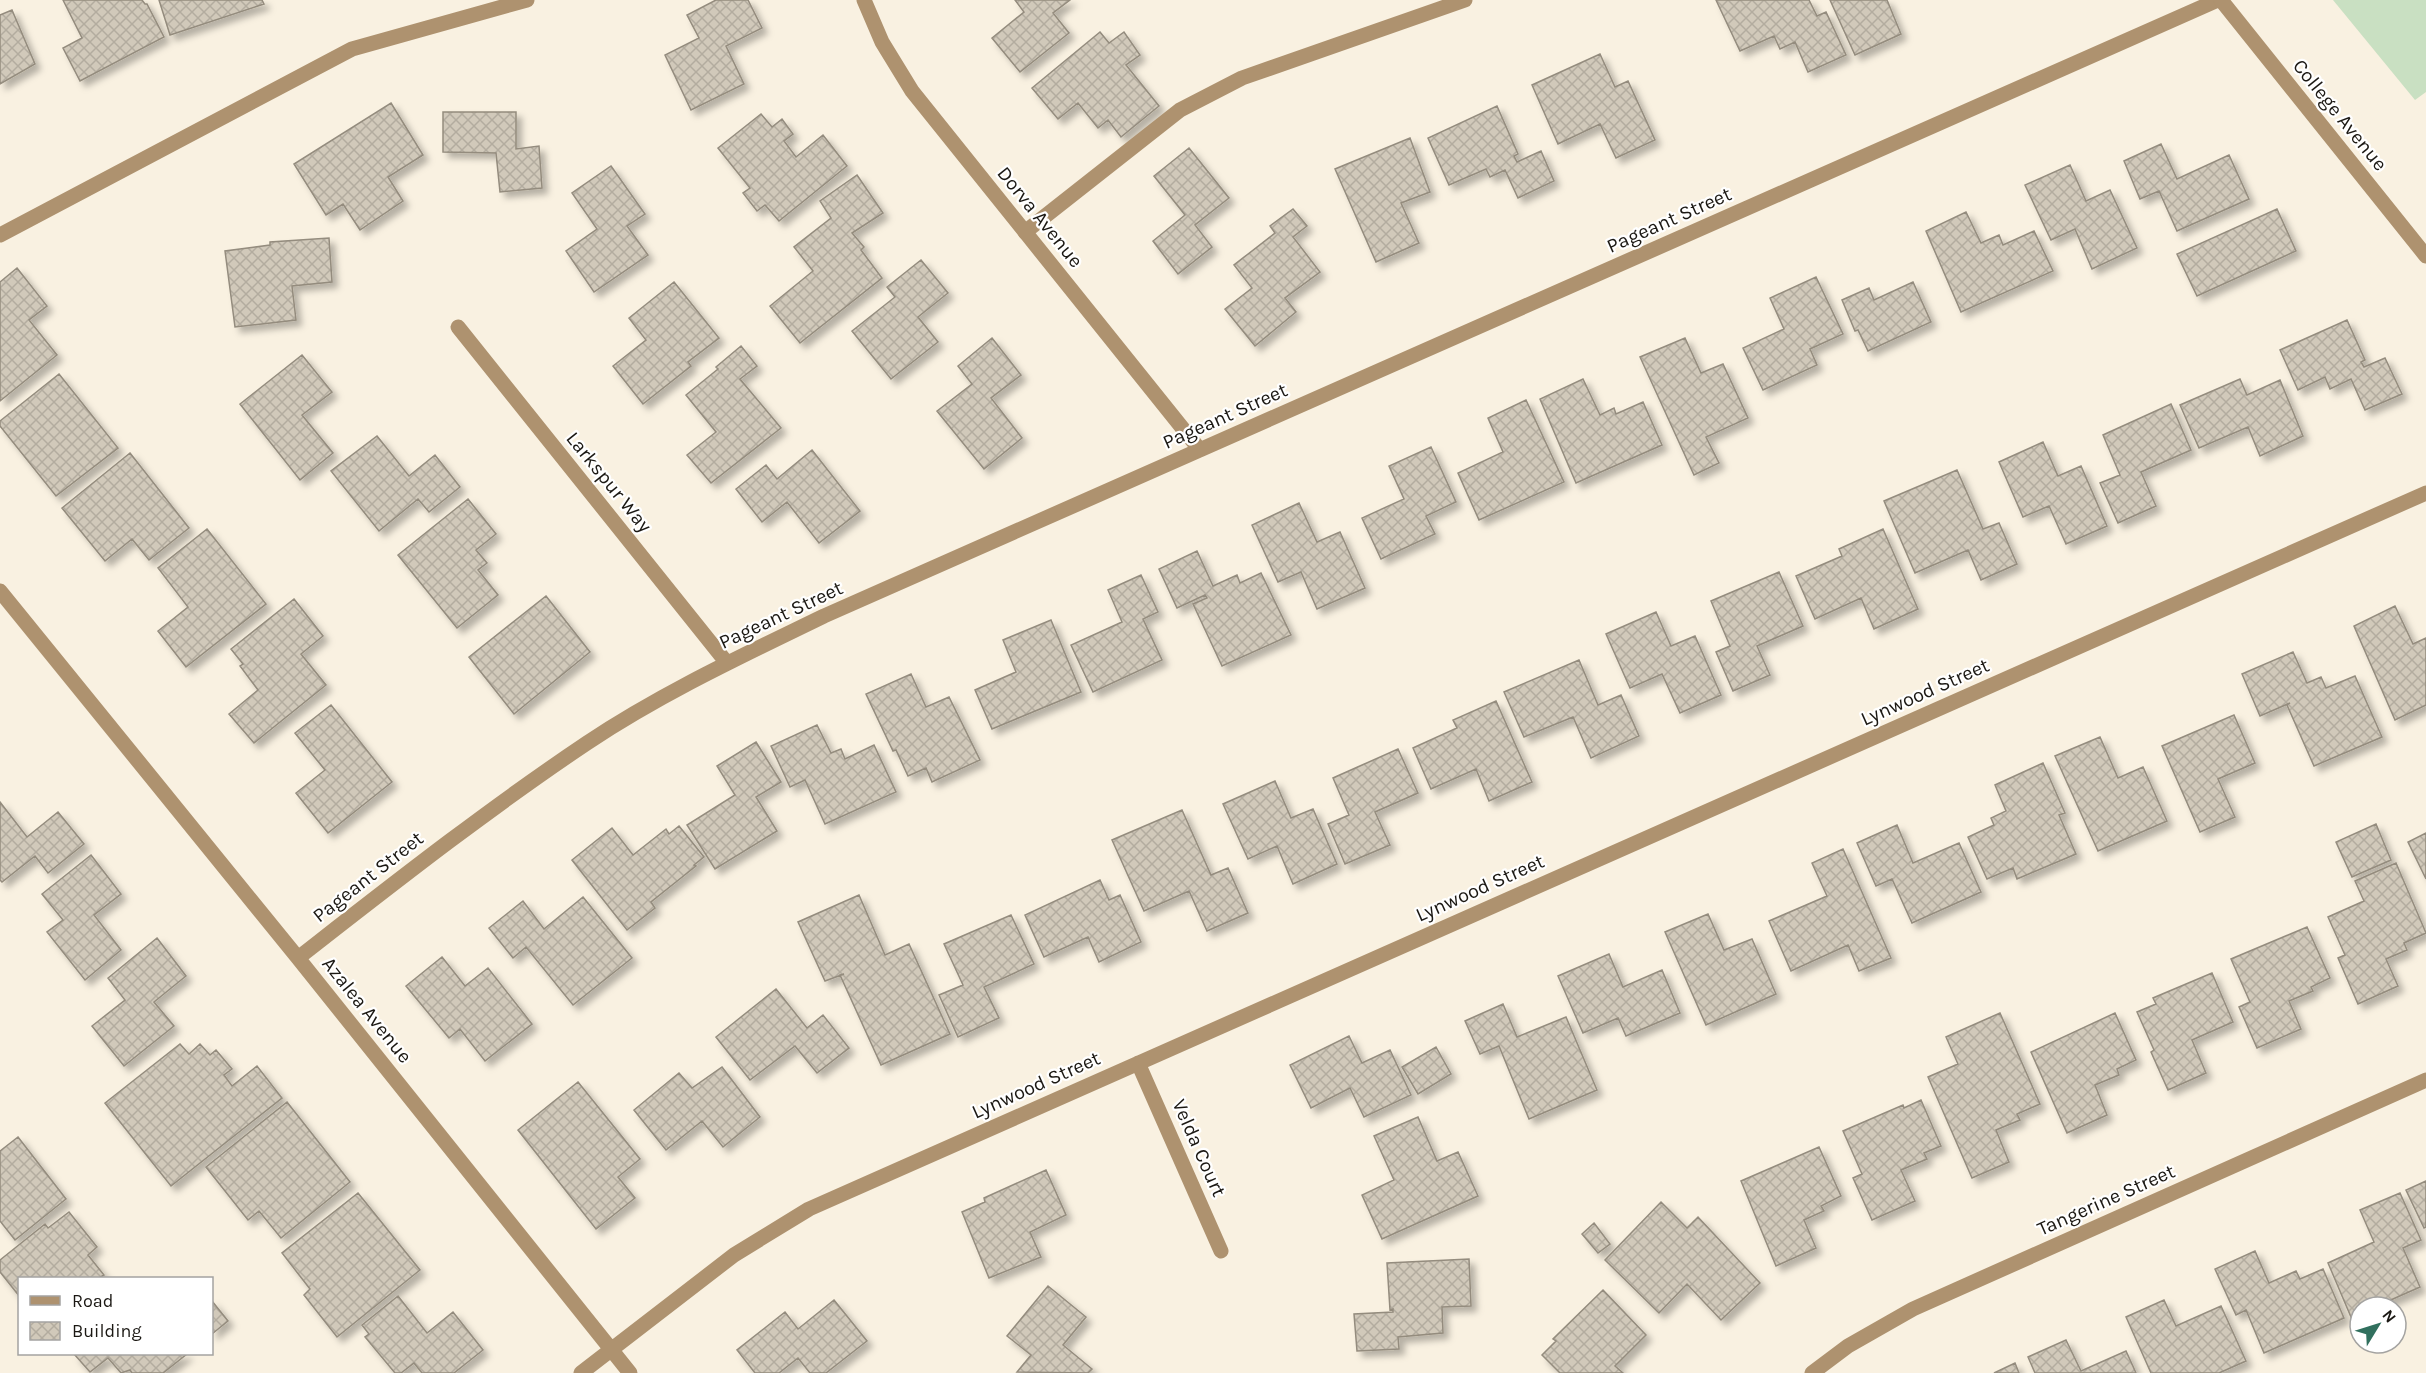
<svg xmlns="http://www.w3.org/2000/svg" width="2426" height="1373" viewBox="0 0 2426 1373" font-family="Karla,sans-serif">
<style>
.grass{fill:#c9e0c2}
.building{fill:url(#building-cross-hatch);stroke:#948c7e;stroke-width:1.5;filter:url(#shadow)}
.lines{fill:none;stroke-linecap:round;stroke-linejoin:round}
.service{stroke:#ae926f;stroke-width:15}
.minor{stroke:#ae926f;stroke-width:15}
.tertiary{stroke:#ae926f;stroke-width:15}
.labels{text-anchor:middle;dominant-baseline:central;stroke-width:4.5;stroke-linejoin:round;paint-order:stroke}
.street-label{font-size:20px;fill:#1b1813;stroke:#fff}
</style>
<defs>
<pattern id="building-cross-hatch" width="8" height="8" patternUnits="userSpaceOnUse" patternTransform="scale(1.5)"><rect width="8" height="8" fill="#d1c9ba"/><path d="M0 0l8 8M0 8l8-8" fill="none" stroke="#b3ac9f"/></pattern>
<filter id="shadow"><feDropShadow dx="5.5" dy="5.5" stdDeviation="3" flood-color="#0004"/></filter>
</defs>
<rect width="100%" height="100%" fill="#f9f1e1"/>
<path class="grass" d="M2333,0H2426V92L2415,100Z"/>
<path class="building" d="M63,0H142L145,4H147L164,37L80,81L63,48L82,38Z
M159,0H262L264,4L170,35Z
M716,0H748L762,28L726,46L744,84L691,110L665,55L699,38L687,15Z
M1015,0H1070L1053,13L1069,33L1020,72L992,38L1024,12Z
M1716,0H1809L1817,16L1826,12L1846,55L1808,72L1795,42L1780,49L1774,36L1740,51Z
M1830,0H1887L1901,34L1855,55Z
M12,10L35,64L0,84V15Z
M1100,32L1109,43L1124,32L1140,55L1126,65L1159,106L1121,137L1108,120L1098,128L1078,103L1058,119L1032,88Z
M1600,54L1615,87L1628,81L1655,140L1616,158L1600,124L1558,144L1532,85Z
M391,103L423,155L388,177L403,201L360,230L343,204L326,215L294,164Z
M1497,106L1518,154L1514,156L1517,162L1541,151L1554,181L1518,198L1505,170L1490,177L1486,169L1449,185L1428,138Z
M443,112H516V149L539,146L542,188L500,192L496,153L443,152Z
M761,114L772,127L782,119L793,134L784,141L796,157L823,135L847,166L779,221L765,205L757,211L743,193L750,188L718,148Z
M1410,138L1430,192L1401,203L1419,243L1376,262L1335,169Z
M2161,144L2177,179L2229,155L2249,199L2177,231L2159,191L2140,199L2124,161Z
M1189,148L1229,198L1195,225L1212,247L1178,274L1153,241L1185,215L1154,176Z
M2070,165L2086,201L2110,190L2137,248L2092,269L2075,229L2051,240L2025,185Z
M611,166L645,214L627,226L648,255L594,292L566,251L597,229L572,193Z
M857,175L883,213L852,233L864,247L861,250L882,278L800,343L770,306L813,271L794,247L831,218L820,201Z
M1293,209L1307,226L1293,237L1320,272L1285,298L1296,312L1255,346L1225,309L1252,288L1234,265L1275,233L1270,226Z
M2277,209L2296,251L2197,296L2177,254Z
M1966,212L1981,243L1999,235L2003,245L2034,231L2053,271L1961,312L1926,231Z
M329,238L332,282L292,286L296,320L235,327L225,251L270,245V242Z
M921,260L948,293L918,317L938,342L891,379L852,331L895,297L887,287Z
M17,268L47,306L29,320L57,355L0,401V282Z
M1816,277L1843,334L1810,349L1817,365L1763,390L1743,348L1784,329L1770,298Z
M674,282L719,338L688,362L691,366L643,404L613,366L646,340L629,318Z
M1913,282L1931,322L1868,351L1858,330L1855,331L1842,300L1869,288L1874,300Z
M2347,320L2365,360L2361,362L2364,367L2385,358L2402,394L2365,410L2351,379L2330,389L2325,377L2298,390L2280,350Z
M992,338L1021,375L991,398L1022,438L984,469L937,411L972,384L958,366Z
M1685,338L1701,373L1723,364L1748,418L1706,437L1719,463L1694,475L1640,357Z
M741,346L757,366L740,379L781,428L711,483L687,455L716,432L686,395L718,369L716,367Z
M302,355L332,392L302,415L333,453L300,480L240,404Z
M59,374L118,448L56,496L0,426V421Z
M1583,379L1600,415L1614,408L1616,414L1643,402L1662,445L1576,483L1540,399Z
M2240,379L2247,395L2280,380L2303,436L2260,456L2248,427L2199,448L2180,405Z
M1526,400L1564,482L1479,520L1458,473L1503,452L1488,418Z
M2171,404L2191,450L2141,472L2156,506L2118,523L2100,483L2120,475L2103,435Z
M377,436L409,476L435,455L460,487L429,512L418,499L379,531L331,471Z
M2043,442L2058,476L2081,466L2107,526L2066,544L2049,506L2023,517L1999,462Z
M1431,447L1456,502L1426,516L1435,534L1381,559L1362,518L1404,499L1389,466Z
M812,450L860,511L819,543L787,502L762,522L736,489L766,465L777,479Z
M130,453L189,528L149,560L132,539L105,561L62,508Z
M1957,470L1983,529L1999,523L2017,564L1981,580L1968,550L1915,573L1884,501Z
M468,499L496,534L476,550L487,563L478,570L498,595L457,628L398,555Z
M1299,503L1317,542L1340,532L1365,588L1317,609L1301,572L1278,582L1252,525Z
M207,529L266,604L186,667L158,631L188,607L158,568Z
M1883,529L1918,609L1874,629L1861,598L1815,619L1796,576L1842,556L1839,549Z
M1197,551L1213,586L1237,575L1240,583L1261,573L1291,635L1222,666L1193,604L1207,598L1205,595L1177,608L1159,569Z
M1779,572L1803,626L1757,646L1770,675L1733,691L1716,652L1730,646L1711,601Z
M1141,575L1158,612L1143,619L1162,660L1093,692L1071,645L1122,622L1108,590Z
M546,596L590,652L514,714L469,657Z
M294,599L323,636L301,654L326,685L254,743L229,714L258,690L240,666L243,664L231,649Z
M2395,606L2413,644L2426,638V705L2395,720L2354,626Z
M1656,612L1671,646L1695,636L1721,695L1680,713L1662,674L1630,688L1606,634Z
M1051,620L1081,692L992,729L975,690L1016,672L1003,640Z
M2293,652L2307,683L2321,677L2326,688L2355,676L2382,737L2314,766L2287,705L2290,703L2260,716L2242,674Z
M1579,660L1598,705L1621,695L1639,736L1591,758L1573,717L1524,737L1504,692Z
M911,674L926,707L949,697L980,760L932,782L926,768L908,776L896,750L893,751L866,694Z
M1496,701L1532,782L1489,801L1476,769L1431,789L1413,748L1457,728L1453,720Z
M331,705L392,782L328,833L296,793L325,770L295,733Z
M2234,715L2255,763L2218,779L2235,817L2200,832L2162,746Z
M817,725L831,753L841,749L845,759L874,745L896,792L825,824L805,780L790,787L771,746Z
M2100,737L2118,778L2143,767L2167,821L2098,851L2055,756Z
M756,742L781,782L756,797L777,831L715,869L687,825L735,795L717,766Z
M1398,749L1418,793L1375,812L1390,845L1345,864L1328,824L1349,815L1333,778Z
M2043,763L2065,813L2059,815L2076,854L2017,879L2013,868L1987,879L1968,837L1994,825L1991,818L2006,811L1995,785Z
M1275,781L1291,818L1313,809L1337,864L1293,884L1277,846L1248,859L1223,804Z
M0,802L27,837L58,812L84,844L48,873L35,856L2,882L0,880Z
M1182,810L1211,875L1228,868L1248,913L1207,931L1189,891L1144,911L1112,840Z
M2376,824L2391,860L2352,877L2336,842Z
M1897,825L1913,863L1959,843L1981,892L1912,923L1892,879L1876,886L1857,843Z
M679,826L704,857L694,865L696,866L651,902L655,908L627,930L572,860L612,828L633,855L666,829L669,834Z
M2426,833V879L2408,842Z
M1843,849L1891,958L1859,971L1848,945L1791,971L1769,921L1827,896L1812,863Z
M91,855L121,894L94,915L121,950L85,980L47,932L63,920L42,894Z
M2396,863L2426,933L2404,943L2407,950L2386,959L2398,986L2358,1004L2338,958L2345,955L2328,917L2364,901L2355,881Z
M1100,880L1109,900L1120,895L1141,942L1099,962L1088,937L1044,957L1025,915Z
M859,895L885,955L909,944L950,1034L881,1065L840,975L844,974L825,981L798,922Z
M583,897L632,958L573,1005L526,947L513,958L489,928L523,901L544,929Z
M1708,914L1724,950L1752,939L1776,994L1706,1025L1665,932Z
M1011,915L1034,964L984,987L999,1018L958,1037L939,995L963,985L944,944Z
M2307,927L2330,978L2311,987L2313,991L2289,1001L2301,1029L2257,1048L2239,1007L2250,1002L2231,959Z
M157,938L186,976L154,1002L174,1026L124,1066L92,1026L125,1000L108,978Z
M1609,954L1623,987L1662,970L1680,1013L1626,1036L1618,1018L1583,1033L1558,976Z
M442,957L465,986L488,968L532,1024L485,1061L460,1029L449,1038L406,986Z
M2212,973L2233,1022L2192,1040L2206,1073L2168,1090L2151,1052L2154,1050L2137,1012L2156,1004L2153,998Z
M776,989L807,1028L823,1015L849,1048L817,1073L795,1046L750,1080L716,1037Z
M1503,1004L1517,1037L1566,1017L1597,1090L1529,1119L1499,1046L1480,1054L1465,1021Z
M2000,1013L2040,1104L2017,1114L2020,1120L1996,1130L2009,1162L1972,1178L1928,1077L1958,1064L1946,1037Z
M2115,1013L2136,1060L2117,1069L2119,1075L2095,1085L2107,1115L2067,1133L2031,1052Z
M1349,1036L1362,1063L1390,1050L1411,1095L1364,1117L1350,1088L1311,1108L1290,1065Z
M180,1044L189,1054L200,1044L210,1055L216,1050L232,1069L224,1075L232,1086L257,1066L282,1098L171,1186L105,1103Z
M1436,1047L1451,1074L1418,1094L1402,1067Z
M722,1067L760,1117L723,1147L702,1121L666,1150L634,1110L679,1073L692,1088Z
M578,1082L640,1159L618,1177L635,1198L596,1229L518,1130Z
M1921,1100L1941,1146L1924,1153L1927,1159L1901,1170L1915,1201L1872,1220L1853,1178L1862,1174L1843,1131L1903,1105L1904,1108Z
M287,1102L350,1182L281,1238L259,1211L248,1220L206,1167Z
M1418,1117L1437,1161L1458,1152L1478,1196L1382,1239L1362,1195L1394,1180L1374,1136Z
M18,1137L66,1199L15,1240L0,1221V1151Z
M1819,1147L1841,1196L1821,1206L1824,1211L1804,1220L1816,1248L1776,1266L1741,1181Z
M1046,1170L1066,1215L1030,1232L1041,1257L989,1278L962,1212L985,1202L984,1198Z
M2426,1181V1227L2424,1228L2406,1190Z
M358,1193L420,1270L337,1337L304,1295L310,1289L282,1253Z
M2400,1193L2421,1240L2403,1248L2420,1287L2375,1307H2360V1314L2351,1317L2328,1263L2374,1242L2360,1210Z
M1661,1202L1687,1228L1698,1217L1760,1283L1721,1320L1687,1284L1659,1313L1605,1260Z
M69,1212L97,1247L88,1255L104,1275L99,1278H20V1297L0,1272V1260L45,1224L48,1228Z
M1594,1223L1610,1244L1598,1253L1582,1234Z
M2255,1251L2269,1283L2296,1271L2300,1279L2323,1269L2344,1318L2264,1353L2246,1310L2236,1315L2215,1269Z
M1469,1259L1471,1306L1442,1307L1443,1333L1398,1337L1399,1349L1357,1351L1354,1314L1393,1312V1309L1390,1310L1387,1263Z
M1048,1286L1086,1317L1063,1345L1092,1369L1088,1373L1017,1372L1031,1355L1007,1336Z
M1603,1290L1646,1335L1615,1366L1623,1373H1560L1542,1355L1556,1341L1553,1339Z
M398,1296L427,1333L453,1312L483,1350L454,1373H422L414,1363L401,1373H395L365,1337L369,1334L362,1325Z
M834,1300L867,1341L826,1373H810L798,1358L779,1373H755L737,1350L785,1312L798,1329Z
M2164,1300L2176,1326L2221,1306L2246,1361L2219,1373H2151L2126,1317Z
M212,1301L228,1321L212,1334Z
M2066,1340L2081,1371L2126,1351L2136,1373H2035L2028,1357Z
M74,1354H187L163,1373H132L130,1370L121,1373L108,1358L90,1372Z
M2015,1363L2019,1373H1994Z"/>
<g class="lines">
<path class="service" d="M1025,232L1180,110L1242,78L1465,0
M0,235L352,49L527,0"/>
<path class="minor" d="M864,0L882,42L912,91L1200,450
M458,327L727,663
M0,591L298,958L630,1373
M298,958C393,884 487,810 587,743C662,693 744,655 824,616L2218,0
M1138,1063L1221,1251
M581,1373L734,1255L809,1209L2426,493
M1812,1373L1848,1346L1913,1309L2426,1080"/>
<path class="tertiary" d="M2221,0L2426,256"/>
</g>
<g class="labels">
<g class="street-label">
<text transform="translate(2340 115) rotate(51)">College Avenue</text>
<text transform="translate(1040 217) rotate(51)">Dorva Avenue</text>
<text transform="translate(1669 220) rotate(-24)">Pageant Street</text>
<text transform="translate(1225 416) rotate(-24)">Pageant Street</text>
<text transform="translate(609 482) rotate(51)">Larkspur Way</text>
<text transform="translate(781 615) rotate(-25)">Pageant Street</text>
<text transform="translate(1925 692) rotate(-24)">Lynwood Street</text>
<text transform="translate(368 877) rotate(-38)">Pageant Street</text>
<text transform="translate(1480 888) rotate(-24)">Lynwood Street</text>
<text transform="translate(367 1010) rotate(51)">Azalea Avenue</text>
<text transform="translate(1036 1085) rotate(-24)">Lynwood Street</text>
<text transform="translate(1199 1148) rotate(66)">Velda Court</text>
<text transform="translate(2106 1200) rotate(-24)">Tangerine Street</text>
</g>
</g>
<rect x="18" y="1277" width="195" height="78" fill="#ffffff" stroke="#a4a3a1" stroke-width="1.5"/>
<rect x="30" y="1296" width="30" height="9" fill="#ae926f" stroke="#a4a3a1" stroke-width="1.5"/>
<text x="72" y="1307" font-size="18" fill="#1b1813">Road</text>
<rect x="30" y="1322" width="30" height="18" fill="url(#building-cross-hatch)" stroke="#a4a3a1" stroke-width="1.5"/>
<text x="72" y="1337" font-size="18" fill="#1b1813">Building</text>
<g transform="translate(2378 1325) rotate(52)"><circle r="28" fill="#ffffff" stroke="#a4a3a1" stroke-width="1.5"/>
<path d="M0-4.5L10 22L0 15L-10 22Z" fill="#31705e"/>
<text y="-9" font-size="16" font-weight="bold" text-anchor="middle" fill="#1b1813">N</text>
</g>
</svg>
